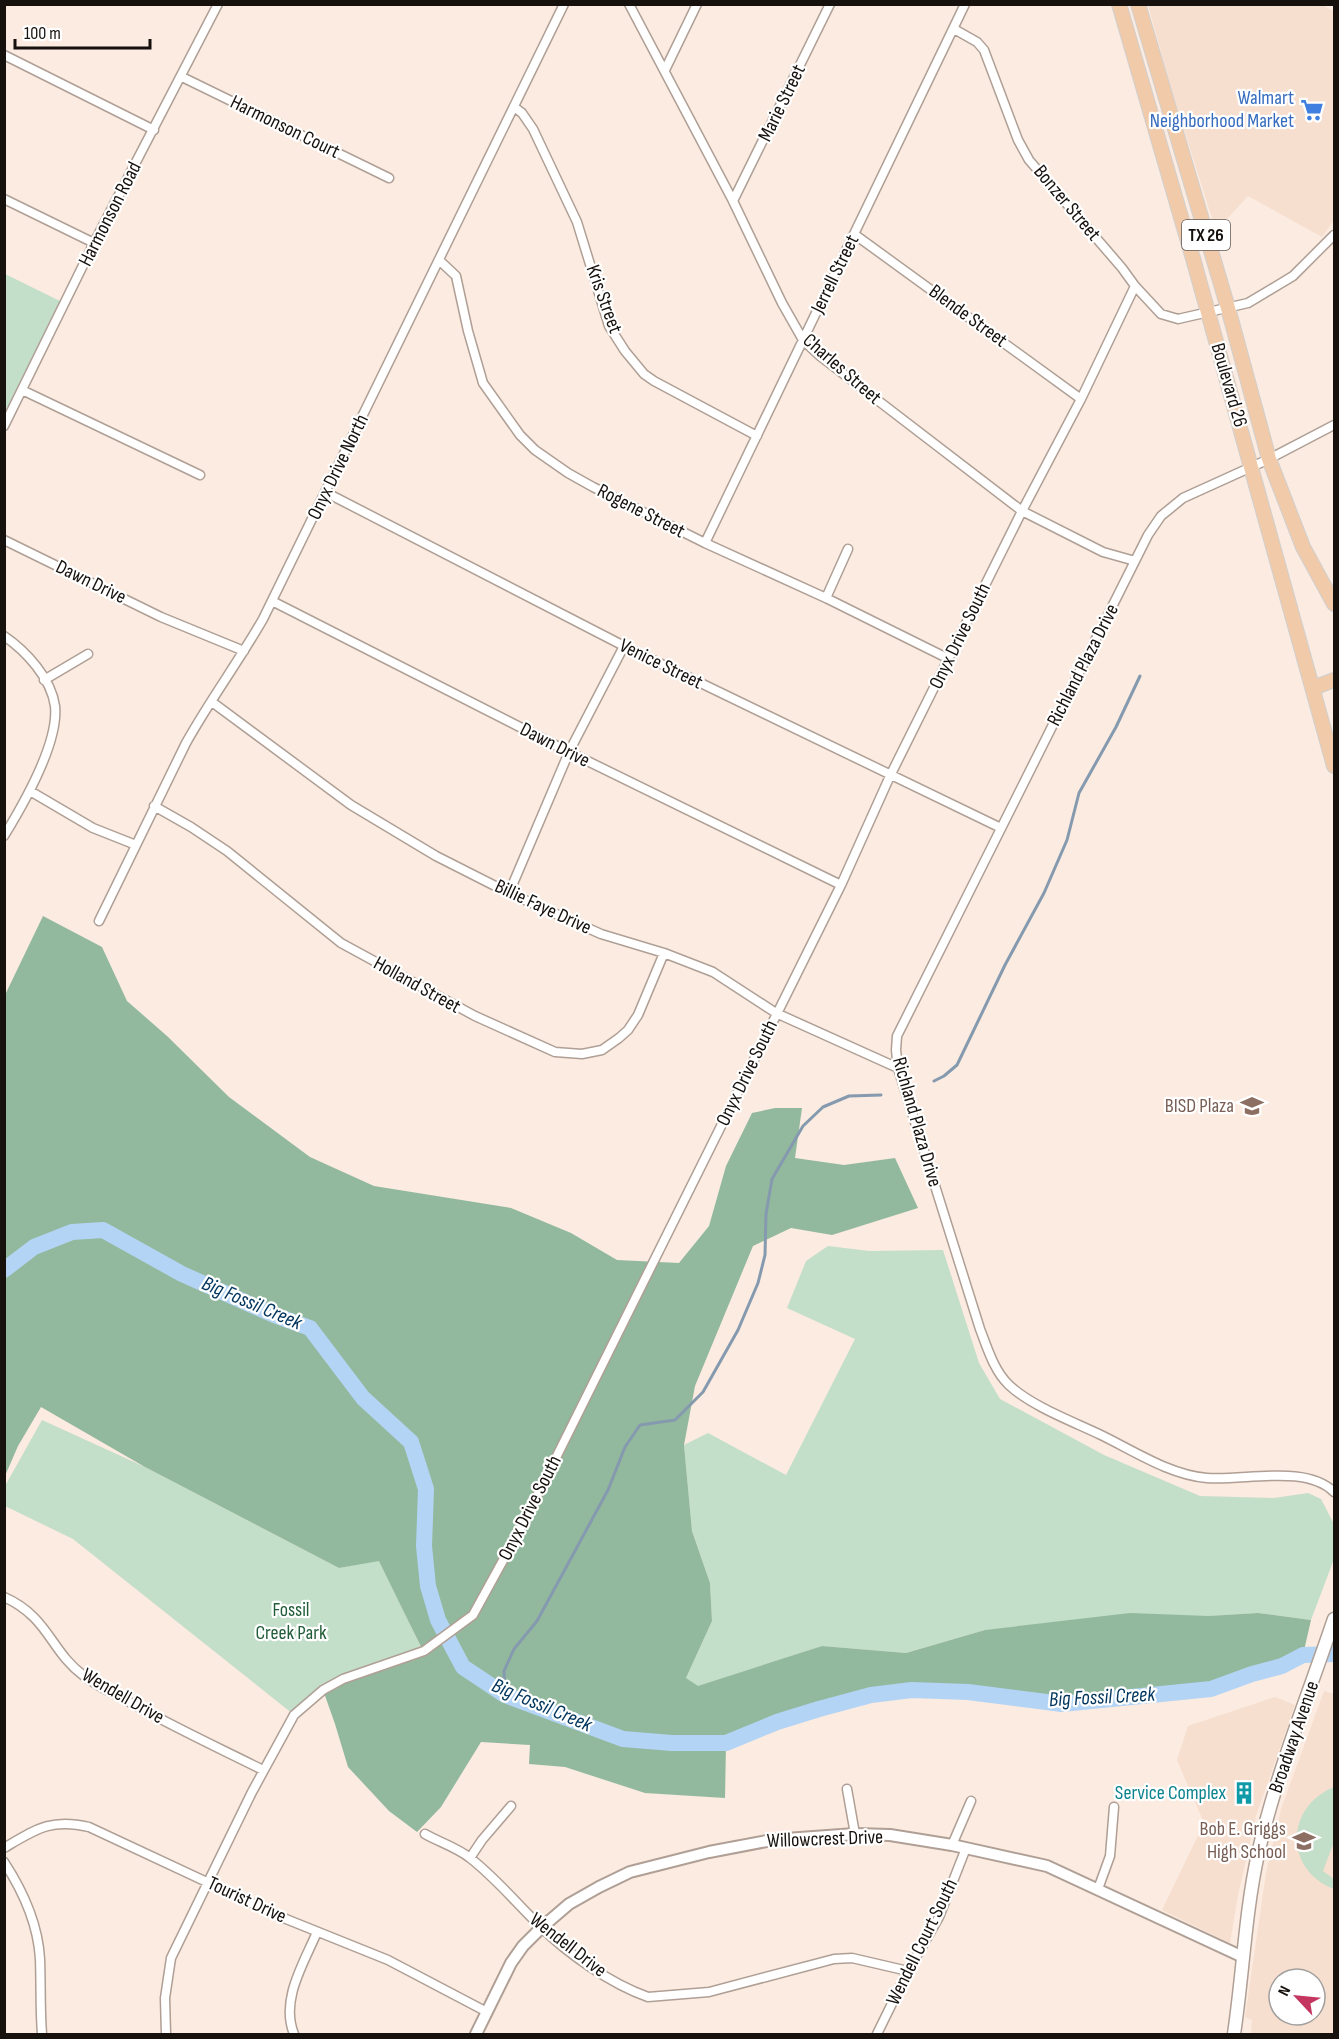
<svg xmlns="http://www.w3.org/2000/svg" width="1339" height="2039" viewBox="0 0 1339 2039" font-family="'Sofia Sans Condensed',sans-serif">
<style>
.built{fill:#f7dfd0;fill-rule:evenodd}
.green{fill:#c3dec9}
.forest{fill:#92b99d}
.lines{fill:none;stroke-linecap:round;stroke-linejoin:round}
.stream{stroke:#859aaf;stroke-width:3}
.river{stroke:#b4d4f5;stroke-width:16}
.minor-casing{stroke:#af9f95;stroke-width:11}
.tertiary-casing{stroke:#af9f95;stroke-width:14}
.secondary-casing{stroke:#af9f95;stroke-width:15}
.primary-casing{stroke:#d0cfcf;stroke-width:16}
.minor{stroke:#fff;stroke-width:8}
.tertiary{stroke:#fff;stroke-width:10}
.secondary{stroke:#fff;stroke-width:12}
.primary{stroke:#f1cba9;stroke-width:14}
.labels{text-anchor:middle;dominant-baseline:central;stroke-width:4.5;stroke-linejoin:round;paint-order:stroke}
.shield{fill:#fff;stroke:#5c5856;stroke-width:1.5}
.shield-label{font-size:18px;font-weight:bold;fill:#16110d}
.shop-label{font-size:20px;fill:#366cbe;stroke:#fff;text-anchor:end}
.street-label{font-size:20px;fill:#16110d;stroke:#fff}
.education-label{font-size:20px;fill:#785e54;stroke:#fff;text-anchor:end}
.park-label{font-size:20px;fill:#215d38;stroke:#fff}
.culture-label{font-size:20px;fill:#0d838f;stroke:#fff;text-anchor:end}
.water-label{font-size:21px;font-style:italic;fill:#02355d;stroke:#fff}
</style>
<rect width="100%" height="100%" fill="#fbebe0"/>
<path class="built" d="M1320,4L1334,11V220L1322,237L1248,196L1216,231L1169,82L1148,5Z
M1324,1691L1334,1694V2034H1251L1252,2020L1245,2017L1266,1873L1281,1809ZM1279,1979H1315V2015H1279Z
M1275,1697L1295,1705L1256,1816L1238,1895L1230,1943L1162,1910L1204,1823L1177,1760L1188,1726Z"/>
<path class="green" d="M5,274L60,301L5,413Z
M828,1246L869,1251L943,1250L979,1363L1000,1399L1104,1455L1200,1496L1274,1498L1308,1493L1321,1499L1334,1524V1559L1311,1620L1258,1613L985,1630L906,1653L822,1646L698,1687L686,1678L712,1621L710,1583L692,1531L684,1445L708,1433L786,1475L855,1339L787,1308L806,1261Z
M42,1420L145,1467L339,1568L380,1560L422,1650L327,1685L293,1714L73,1539L5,1506V1486Z
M1334,1787V1842L1323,1871L1334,1879V1889C1284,1870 1285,1807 1334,1787Z"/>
<path class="forest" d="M43,916L102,947L127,1001L167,1036L229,1097L310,1157L374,1186L511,1208L571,1233L617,1260L679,1263L709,1226L726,1166L752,1113L775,1108H802L795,1158L844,1165L895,1158L918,1208L832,1235L791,1228L753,1246L695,1386L684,1445L692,1531L710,1583L712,1621L686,1678L698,1686L822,1646L906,1653L985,1630L1130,1613L1208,1616L1258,1613L1311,1620L1303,1655L1211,1689L1062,1704L968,1692L912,1690L871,1695L777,1722L726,1743L725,1798L645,1793L565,1767L529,1764L530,1745L481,1742L441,1807L417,1832L389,1811L348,1767L335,1724L323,1690L423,1651L379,1561L339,1568L145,1467L41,1407L18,1446L5,1476V995Z"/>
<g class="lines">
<path class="stream" d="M934,1081L944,1076L957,1065L1005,965L1044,893L1067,840L1079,793L1116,727L1140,676
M505,1695L504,1671L514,1649L537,1621L608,1490L625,1447L640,1425L675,1420L703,1392L738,1330L758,1283L765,1255L766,1214L772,1179L803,1126L823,1107L849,1096L881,1095"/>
<path class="river" d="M4,1270L34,1247L72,1232L103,1230L182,1274L274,1315L310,1328L363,1398L411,1442L426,1489L424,1546L428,1586L438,1620L463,1667L505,1695L623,1739L672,1743H726L777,1722L819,1709L871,1695L912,1690L968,1692L1062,1704L1211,1689L1252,1674L1282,1666L1303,1655L1334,1654"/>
<g class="minor-casing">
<path id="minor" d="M629,4L733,201L782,303L803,340L820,356L1022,511L1103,552L1135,561
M954,29L977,42L984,50L1018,140L1029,160L1122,268L1135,286L1161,314L1178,319L1248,303L1293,276L1334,235
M4,55L154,130
M665,70L697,4
M182,77L389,178
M514,107L522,113L533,129L577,222L609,326L625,351L644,374L654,381L757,436
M4,199L94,243
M733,201L830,4
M854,234L1081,399
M439,260L456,276L468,331L483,383L520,435L535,450L568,473L593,487L705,543L826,598L949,659
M22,390L200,475
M1334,425L1269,459L1183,498L1161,516L1148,535L897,1036L896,1050L898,1068L980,1329C987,1347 994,1371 1009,1385C1031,1406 1074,1422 1101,1435C1134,1451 1170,1475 1207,1478C1245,1481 1306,1464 1334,1492
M4,426L94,243L218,4
M325,492L624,646L1001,828
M4,540L161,617L244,651
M705,543L965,4
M826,598L848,549
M272,601L569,752L841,885
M4,636C26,651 51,678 55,706C59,743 23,805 4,836
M44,680L88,654
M212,702L351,805L436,856L509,893L601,934L664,953L713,972L776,1013L898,1068
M30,791L93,828L136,845
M154,806L191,827L227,851L341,943L475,1016L555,1052L582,1054L602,1050L619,1038L628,1030L638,1015L664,953
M509,893L569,752L624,646
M99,921L186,743C210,700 239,661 263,619L564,4
M4,1597C49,1617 50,1651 84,1676C96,1685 111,1692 124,1699C169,1725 217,1747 263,1770
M847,1789L855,1834
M425,1834C439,1842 458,1848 470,1858C496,1878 517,1904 540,1926C568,1954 611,1984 648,1997L709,1992L834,1959L852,1958L908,1971
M952,1845L971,1801
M4,1848C36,1829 51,1818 89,1827L286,1919L388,1960L487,2012
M470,1858L482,1840L511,1806
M4,1862C23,1891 38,1924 40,1959C41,1984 40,2009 42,2034
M1098,1889L1110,1856L1114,1807
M166,2034L165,1998L171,1958L252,1792L294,1715L323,1690L343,1679L424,1651L473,1615L523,1524L841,885L890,776L1022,511L1081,399L1135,286
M294,2034C280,2000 304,1963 317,1932
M877,2034L908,1971L939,1917L966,1848"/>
</g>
<g class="tertiary-casing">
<path id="tertiary" d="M476,2034L511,1963L523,1946L541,1928L569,1904L599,1887L630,1872L709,1852L772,1840L855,1834L890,1835L952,1845L1047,1866L1243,1957"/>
</g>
<g class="secondary-casing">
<path id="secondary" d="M1234,2034C1243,1974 1245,1913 1258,1854C1276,1774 1308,1696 1334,1619"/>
</g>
<g class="primary-casing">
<path id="primary" d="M1119,4L1194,262L1334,766
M1138,4L1228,308L1269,459L1303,547L1334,604
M1313,688L1334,680"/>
</g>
<use href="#minor" class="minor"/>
<use href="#tertiary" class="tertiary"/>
<use href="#secondary" class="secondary"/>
<use href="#primary" class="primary"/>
</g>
<defs>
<g id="supermarket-bare" transform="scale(1.8)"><path d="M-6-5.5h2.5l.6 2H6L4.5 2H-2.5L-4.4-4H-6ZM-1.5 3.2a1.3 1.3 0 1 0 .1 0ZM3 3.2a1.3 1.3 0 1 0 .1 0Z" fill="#3f7fe0" stroke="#fff" stroke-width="2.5" paint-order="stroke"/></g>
<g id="school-bare" transform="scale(1.8)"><path d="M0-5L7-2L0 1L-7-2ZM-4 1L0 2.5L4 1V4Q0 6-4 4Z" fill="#8d6e63" stroke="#fff" stroke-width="2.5" paint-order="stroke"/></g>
<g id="building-bare" transform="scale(1.8)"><path d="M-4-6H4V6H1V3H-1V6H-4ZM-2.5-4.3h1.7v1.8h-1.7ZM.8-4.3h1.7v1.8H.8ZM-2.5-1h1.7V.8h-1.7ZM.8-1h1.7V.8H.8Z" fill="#0f9aa8" stroke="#fff" stroke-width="2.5" paint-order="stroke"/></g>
</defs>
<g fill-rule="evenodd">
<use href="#supermarket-bare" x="1312" y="110"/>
<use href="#school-bare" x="1252" y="1106"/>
<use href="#building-bare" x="1244" y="1793"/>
<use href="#school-bare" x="1304" y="1841"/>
</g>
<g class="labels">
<rect class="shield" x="1182" y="220" width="48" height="30" rx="4.5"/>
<g class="shield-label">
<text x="1206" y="235">TX 26</text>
</g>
<g class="shop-label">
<text x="1294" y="98">Walmart<tspan x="1294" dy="23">Neighborhood Market</tspan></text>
</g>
<g class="street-label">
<text transform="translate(782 103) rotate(-64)">Marie Street</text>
<text transform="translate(285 127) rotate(26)">Harmonson Court</text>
<text transform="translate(1067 203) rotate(50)">Bonzer Street</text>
<text transform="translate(110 214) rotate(-63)">Harmonson Road</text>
<text transform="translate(835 274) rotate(-64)">Jerrell Street</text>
<text transform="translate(604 299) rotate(70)">Kris Street</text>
<text transform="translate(968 316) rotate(36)">Blende Street</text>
<text transform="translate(842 369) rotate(41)">Charles Street</text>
<text transform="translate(1229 385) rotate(74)">Boulevard 26</text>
<text transform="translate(338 467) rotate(-64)">Onyx Drive North</text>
<text transform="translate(641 511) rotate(27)">Rogene Street</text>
<text transform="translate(91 582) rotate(26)">Dawn Drive</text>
<text transform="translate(960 636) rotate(-64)">Onyx Drive South</text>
<text transform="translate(661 664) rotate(26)">Venice Street</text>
<text transform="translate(1083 665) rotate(-63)">Richland Plaza Drive</text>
<text transform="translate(555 745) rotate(27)">Dawn Drive</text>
<text transform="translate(543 907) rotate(25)">Billie Faye Drive</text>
<text transform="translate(417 985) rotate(29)">Holland Street</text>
<text transform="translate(747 1073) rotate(-64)">Onyx Drive South</text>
<text transform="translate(917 1122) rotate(74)">Richland Plaza Drive</text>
<text transform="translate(530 1508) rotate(-63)">Onyx Drive South</text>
<text transform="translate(123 1696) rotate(30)">Wendell Drive</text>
<text transform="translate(1294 1737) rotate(-71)">Broadway Avenue</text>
<text transform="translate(825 1839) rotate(-2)">Willowcrest Drive</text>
<text transform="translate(247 1900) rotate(25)">Tourist Drive</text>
<text transform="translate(922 1942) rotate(-64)">Wendell Court South</text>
<text transform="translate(568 1945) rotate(38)">Wendell Drive</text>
</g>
<g class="education-label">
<text x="1234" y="1106">BISD Plaza</text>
<text x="1286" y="1829">Bob E. Griggs<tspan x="1286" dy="23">High School</tspan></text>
</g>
<g class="park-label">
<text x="291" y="1610">Fossil<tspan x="291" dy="23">Creek Park</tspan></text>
</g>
<g class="culture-label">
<text x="1226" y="1793">Service Complex</text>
</g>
<g class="water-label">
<text transform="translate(252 1303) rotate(23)">Big Fossil Creek</text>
<text transform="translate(1102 1697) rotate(-3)">Big Fossil Creek</text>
<text transform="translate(542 1705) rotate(23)">Big Fossil Creek</text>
</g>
</g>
<rect width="1339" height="2039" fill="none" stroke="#16110d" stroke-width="12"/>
<g transform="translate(1297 1997) rotate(296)"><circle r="28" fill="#ffffff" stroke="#a2a09e" stroke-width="1.5"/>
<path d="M0-4.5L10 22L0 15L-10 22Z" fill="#c43660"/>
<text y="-9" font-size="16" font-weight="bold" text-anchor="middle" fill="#16110d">N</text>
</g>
<path d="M15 39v9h135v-9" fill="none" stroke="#16110d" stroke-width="3"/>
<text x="24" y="39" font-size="18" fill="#16110d" stroke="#ffffff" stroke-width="4.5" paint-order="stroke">100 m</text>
</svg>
